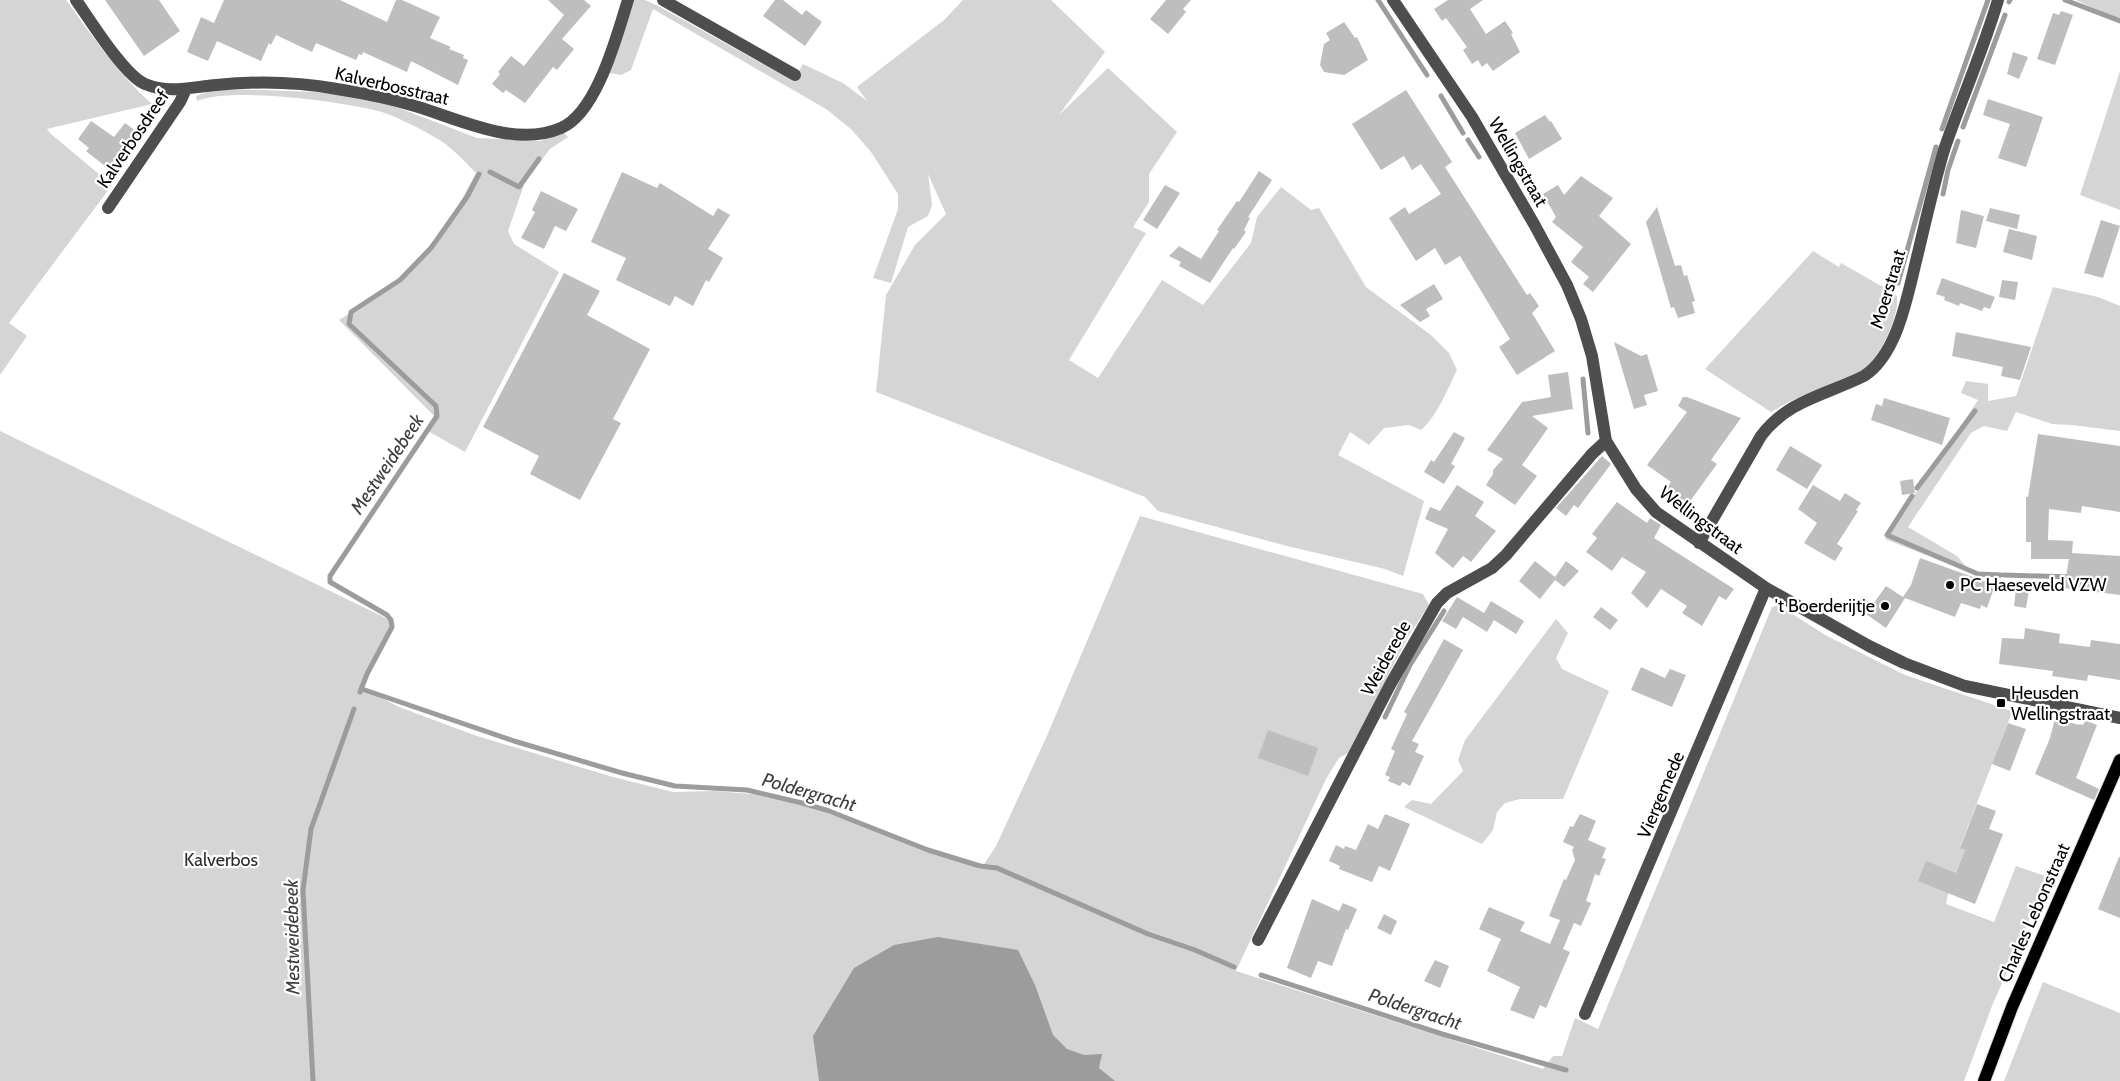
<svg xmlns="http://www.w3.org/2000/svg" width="2120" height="1081" viewBox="0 0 2120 1081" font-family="Cabin,sans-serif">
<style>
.green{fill:#d5d5d5}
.water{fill:#9c9c9c}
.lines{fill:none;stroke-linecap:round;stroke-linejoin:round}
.stream{stroke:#9c9c9c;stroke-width:5}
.building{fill:#bebebe}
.major-casing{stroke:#dbdbdb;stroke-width:14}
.minor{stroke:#4e4e4e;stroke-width:12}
.major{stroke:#000;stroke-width:12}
.poi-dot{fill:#000;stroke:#fff;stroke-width:2}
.labels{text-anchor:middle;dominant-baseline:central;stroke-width:4.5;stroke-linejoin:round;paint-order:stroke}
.street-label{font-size:18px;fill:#000;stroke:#fff}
.poi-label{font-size:18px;fill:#000;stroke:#fff;text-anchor:start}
.park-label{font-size:18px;fill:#2c2c2c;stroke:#fff}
.water-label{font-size:19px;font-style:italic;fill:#3d3d3d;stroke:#fff}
</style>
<rect width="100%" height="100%" fill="#fff"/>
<path class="green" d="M0,0H66C93,37 118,74 152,104L47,129L51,134L112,185L9,323L27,336L0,375Z
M633,0H645L660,7L793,81L803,64L843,83L867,101L857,87L944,20L963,0H1051L1105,52L1059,115L1108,68L1177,132L1149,174V202L1133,227L1146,233L1069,360L1098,378L1162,280L1203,305L1251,243L1257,217L1281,187L1311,210L1319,208L1366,287L1431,335L1449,353L1457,370C1447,390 1438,415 1421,430L1409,425L1384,428L1369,445L1350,432L1338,455L1424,501L1403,576L1385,569L1287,546L1158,511L1145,497L876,392L886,295L915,245L946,214L928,174L932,205L928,216L908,227L891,283L873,278L898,209V194L871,152L852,130L826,109L653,9L631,70L621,75L608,73Z
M2076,0H2120V21L2080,2Z
M2120,71V210L2080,195Z
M231,89L316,92L362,98L399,108L477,138L540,141L564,133L568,137L550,149L525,182L508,231L514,244L559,272L465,452L426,430L435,417L339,320L387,290L445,230L476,173C464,161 451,146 436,138C423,130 392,114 378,111C339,101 232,87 197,101L196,96L213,90Z
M1813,251L1839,267L1841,263L1890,291L1897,296C1900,316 1878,363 1859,373C1848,379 1835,382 1823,387C1805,394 1788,402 1771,412L1705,369Z
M2053,287L2098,297L2120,306V431L2072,425L2052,424L2016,412L2007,431L1984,426L1971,433L1908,527L1957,556L1971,573L1885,539L1978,400L1961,393L1966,381L1988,384V401L2016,396Z
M0,431L392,621L362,688L399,707L474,735L613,777L673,792L715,791L764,795L810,808L891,834L981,869L996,846L1046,738L1140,516L1423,594L1429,605L1409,635L1348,753L1339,758L1326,779L1236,971L1543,1069L1553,1056H1562L1575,1018L1598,1029L1772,607L1778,605L1827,636L1905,675L2009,710L2014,707L1960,847L1965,850L1948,894L1946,904L1994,922L2016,866L2048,877L1992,1006L1964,1081H0Z
M1556,619L1568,633L1556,658L1562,669L1609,691L1563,799H1520L1505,803L1497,812L1493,830L1482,844L1404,807L1412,800L1431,804L1463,771L1458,760L1465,740Z
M2043,982L2120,1013V1081H2004Z"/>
<path class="water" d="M938,937L1018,950L1035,985L1053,1035L1067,1049L1084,1055L1102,1054L1099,1068L1115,1081H819L813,1036L854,968L894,945Z"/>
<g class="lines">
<path class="stream" d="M1378,0L1427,75
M2065,0L2120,21
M2009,2L2010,0
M1441,96L1463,133
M1963,127L2005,15
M1942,129L1988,0
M1468,140L1479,157
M490,172L519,187L539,159
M1943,194L1948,170L1958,141
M1898,283L1936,147
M1583,379L1588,433
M1917,488L1975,411
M1912,496L1887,535L1978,574L2001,575
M2004,575L2071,577
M362,689L514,741L622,773L675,786L747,790L802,803L829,811L928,850L980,866L997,868L1148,934L1195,950L1234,967
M360,692L367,674L392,627L391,620L387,615L330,582V576L437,416L436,406L349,324L351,312L400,280L431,248L467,197L479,174
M1385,717L1410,665L1444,611
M1261,975L1442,1034L1566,1070
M313,1081L303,890L311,829L354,709"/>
</g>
<path class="building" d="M105,0H159L180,31L144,56Z
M224,0H340L387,22L396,0H402L440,17L430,38L451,47L449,49L464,55L463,58L468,60L458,85L411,61L407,72L363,52L362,55L359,54L356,60L316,43L312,52L276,35L271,45L269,43L261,61L217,41L208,61L187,52L201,17L214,23Z
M548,0H584L591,6L562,39L574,49L557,70L553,67L525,103L506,90L503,93L492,84L500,74L498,72L511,56L524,66L564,15Z
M775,0H783L802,15L806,10L822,22L805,46L763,16Z
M1166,0H1191L1183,9L1186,12L1168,34L1150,19Z
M1448,0H1483L1470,9L1486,34L1505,21L1513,33L1511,34L1520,52L1493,71L1487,63L1482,67L1478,60L1472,64L1463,50L1467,47L1446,18L1442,21L1434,9Z
M2061,11L2073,15L2055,65L2037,59L2053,13L2059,15Z
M1344,22L1355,38L1357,37L1368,60L1344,75L1324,72L1320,65L1324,44L1330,40L1326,33Z
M2013,52L2028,57L2019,79L2007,74Z
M1406,90L1452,162L1445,167L1527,295L1530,293L1539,306L1532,313L1555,351L1517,375L1499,347L1510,339L1460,256L1445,265L1435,248L1416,261L1389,218L1405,207L1409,214L1441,194L1421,164L1412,170L1404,156L1381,170L1352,124Z
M1988,99L2043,117L2026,167L1998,158L2010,124L1983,115Z
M1545,115L1550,122L1551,121L1562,139L1529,159L1515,133Z
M91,121L114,137L125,123L141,135L114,173L86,151L89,148L78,139Z
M1259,171L1272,180L1248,217L1250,218L1244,230L1246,232L1234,249L1233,248L1210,283L1179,266L1181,262L1169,256L1179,246L1201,259L1219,231L1217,230L1237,201L1239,202Z
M622,172L657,188L660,183L713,216L718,208L730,215L708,249L723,258L709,282L706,280L693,306L675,296L670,306L616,280L626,258L591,242Z
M1581,176L1613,198L1599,216L1631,244L1593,292L1583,284L1589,277L1571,262L1583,247L1552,222L1556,217L1543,194L1558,185L1564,195Z
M1165,185L1180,193L1157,229L1143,220Z
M541,191L578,209L566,231L555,226L544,249L521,238L535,212L532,210Z
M1657,207L1675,266L1681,265L1684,276L1687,275L1695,301L1692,302L1695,313L1678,318L1674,307L1671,308L1646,222Z
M1990,208L2020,215L2017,229L1986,221Z
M1961,210L1984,216L1976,248L1956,243Z
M2101,220L2120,226L2103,278L2084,273Z
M2009,229L2037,236L2032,260L2003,252Z
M564,273L600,291L587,315L650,349L613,419L621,423L580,500L530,474L539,456L483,427Z
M1942,278L1995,297L1990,309L1984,307L1982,311L1960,303L1959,306L1944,300L1945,297L1936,294Z
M2002,280L2018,282L2015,300L1999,297Z
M1434,284L1443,299L1426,309L1430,316L1420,322L1400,305Z
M1956,332L2031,347L2020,380L2001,376L2003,367L1952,356Z
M1614,342L1641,356L1647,354L1658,391L1644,395L1647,405L1634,409Z
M1568,372L1573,409L1532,416L1548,428L1522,465L1537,476L1515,505L1486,485L1493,474V470L1503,459L1487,450L1522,402L1551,397L1548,375Z
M1683,397H1687L1741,418L1711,460L1717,464L1688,504L1682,499L1680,502L1665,492L1671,482L1647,465L1687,412L1678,406Z
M1884,398L1950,418L1942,445L1871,420L1876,404L1882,406Z
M1454,432L1465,438L1451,464L1455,466L1444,484L1424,472L1431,460L1434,462Z
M2038,434L2120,446V512L2082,506L2081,513L2049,509L2048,540L2073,541L2072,553L2120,556V595L2064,588L2069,559H2031V542H2026V497H2028Z
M1790,446L1822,465L1807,489L1776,470Z
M1602,456L1611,464L1578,508L1574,505L1566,516L1556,508Z
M1913,479L1915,493L1902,495L1900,481Z
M1457,485L1484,502L1475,516L1496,531L1471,562L1463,556L1453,568L1435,553L1448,529L1425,519L1430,507L1440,511Z
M1813,485L1840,501L1845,493L1861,503L1856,510L1858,511L1837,544L1843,548L1835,561L1804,543L1817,523L1798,509Z
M1617,502L1647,523L1650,518L1661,525L1654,538L1734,589L1726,600L1719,596L1702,626L1682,613L1687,606L1661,589L1647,608L1631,593L1646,572L1622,557L1612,571L1586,552L1597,538L1592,534Z
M1920,558L1995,585L1987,608L1981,605L1980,609L1961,603L1955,617L1905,598L1886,628L1866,614L1886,586L1903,597L1911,585Z
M1535,561L1555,577L1566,561L1579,571L1564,587L1555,580L1540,599L1519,581Z
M2016,588L2029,590L2026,608L2014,606Z
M1457,597L1484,613L1491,601L1524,621L1516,634L1494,620L1487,632L1463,617L1456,629L1442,621Z
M1601,607L1618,620L1610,630L1593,617Z
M2025,628L2060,634L2059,643L2090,647L2091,640L2120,644V680L2088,675L2087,681L2052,676L2053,671L1999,664L2002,638L2024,639Z
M1444,639L1463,650L1412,741L1419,744L1415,752L1424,756L1410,786L1403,782L1400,786L1388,781L1390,777L1385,775L1395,751L1391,749L1407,714L1404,712Z
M1641,667L1665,678L1670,669L1686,675L1672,707L1631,690Z
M2055,718L2079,725V724L2083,725L2085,720L2097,725L2076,778L2099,789L2094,800L2035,774L2050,738Z
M2008,723L2026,729L2010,771L1992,764Z
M1268,730L1318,748L1308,776L1258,758Z
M1977,804L1996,811L1989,829L2003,834L1975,904L1918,881L1926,861L1956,873L1965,850L1960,848Z
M1385,814L1410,824L1390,871L1379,866L1372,882L1339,869L1340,866L1329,861L1336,845L1344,849L1345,846L1356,850L1368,824L1378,829Z
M1580,814L1596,821L1588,840L1606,848L1602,858L1606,859L1599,876L1595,874L1586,901L1591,903L1581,926L1574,923L1563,949L1570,952L1546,1008L1540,1005L1534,1019L1510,1010L1520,987L1487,971L1501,939L1479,929L1489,907L1525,922L1520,931L1550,944L1560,920L1549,916L1564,879L1566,880L1575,860L1572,850L1574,847L1563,842L1570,826L1573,827Z
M2119,857H2120V918L2098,909Z
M1312,899L1339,911L1343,903L1357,909L1348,930L1346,929L1332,966L1318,961L1311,978L1287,968Z
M1384,914L1397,921L1391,935L1377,928Z
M1435,960L1449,966L1440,988L1424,981Z"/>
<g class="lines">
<g class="major-casing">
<path id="major" d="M1984,1081L2012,1007L2120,760"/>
</g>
<path class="minor" d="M76,0C90,20 124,75 145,84C169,94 192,87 216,85C255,81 298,82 337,89C363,93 389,98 415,106C459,119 515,148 561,128C597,113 617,35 628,0
M663,0L795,75
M1393,0L1472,117L1534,224L1567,285L1581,319L1592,356L1606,441L1636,489L1656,512L1766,588L1869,646L1904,663L1965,686L2120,718
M108,208L180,102L186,89
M1699,543L1761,436C1788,400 1826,395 1864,376C1899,353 1908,292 1918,253C1926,219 1934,184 1944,150C1961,100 1983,51 1998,0
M1258,940L1390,685L1437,603L1447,593L1492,568L1506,555L1592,454L1606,441
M1585,1014L1766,588"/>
<use href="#major" class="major"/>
</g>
<g class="poi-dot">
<circle cx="1950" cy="585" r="5"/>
<circle cx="1885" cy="606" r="5"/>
<rect x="1996" y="698" width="10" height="10" rx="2.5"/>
</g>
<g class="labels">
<g class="street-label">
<text transform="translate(392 86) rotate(13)">Kalverbosstraat</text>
<text transform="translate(133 139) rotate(-56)">Kalverbosdreef</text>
<text transform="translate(1518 162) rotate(60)">Wellingstraat</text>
<text transform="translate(1888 289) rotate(-73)">Moerstraat</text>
<text transform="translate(1701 520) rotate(37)">Wellingstraat</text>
<text transform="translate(1386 658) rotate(-61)">Weiderede</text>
<text transform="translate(1661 795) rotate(-67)">Viergemede</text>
<text transform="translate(2034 913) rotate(-66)">Charles Lebonstraat</text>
</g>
<g class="poi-label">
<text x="1960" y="585">PC Haeseveld VZW</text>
<text x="1875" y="606" text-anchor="end">'t Boerderijtje</text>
<text x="2011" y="693">Heusden<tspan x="2011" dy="21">Wellingstraat</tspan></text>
</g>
<g class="park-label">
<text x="221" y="860">Kalverbos</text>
</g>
<g class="water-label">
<text transform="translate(387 464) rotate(-56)">Mestweidebeek</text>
<text transform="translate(809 792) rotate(16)">Poldergracht</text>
<text transform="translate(292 937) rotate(-91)">Mestweidebeek</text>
<text transform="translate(1415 1009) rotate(18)">Poldergracht</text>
</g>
</g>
</svg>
